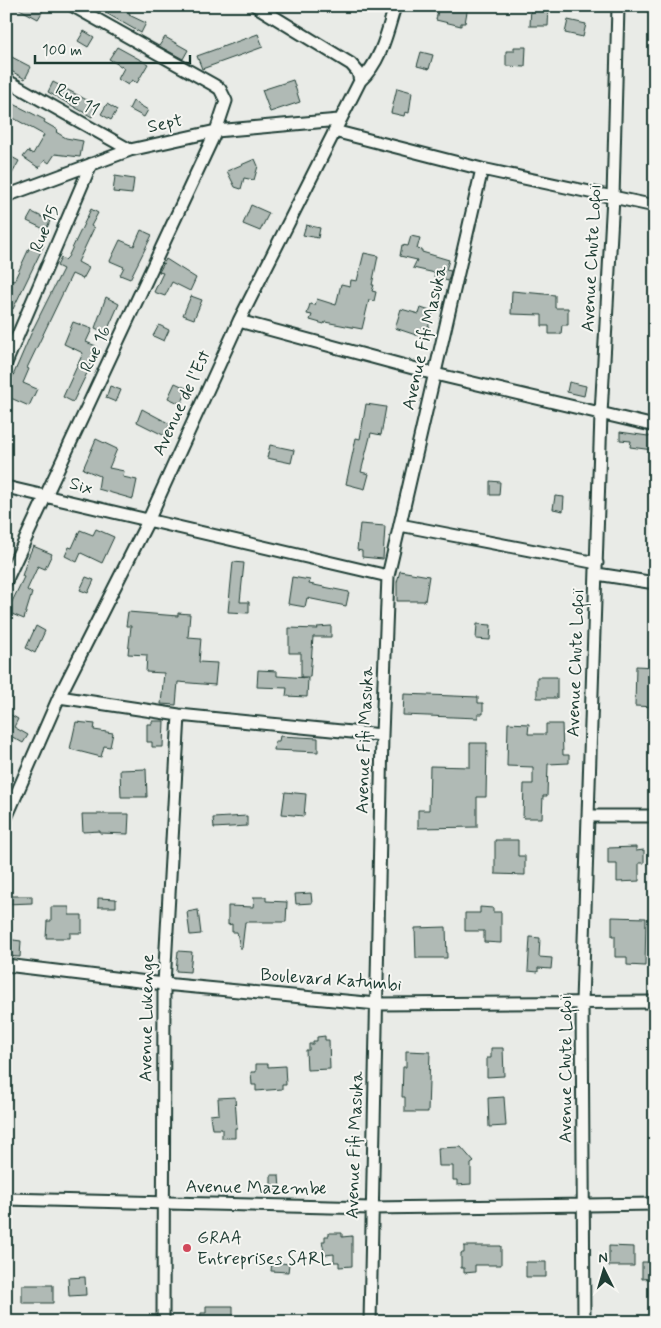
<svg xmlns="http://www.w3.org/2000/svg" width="661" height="1328" viewBox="0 0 661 1328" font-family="Mynerve,sans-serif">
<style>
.building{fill:#b0bab5;stroke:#1f3d34}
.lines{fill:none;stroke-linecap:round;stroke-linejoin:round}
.minor-casing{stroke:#1f3d34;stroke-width:15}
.minor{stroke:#f6f6f2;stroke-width:11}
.poi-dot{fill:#d1495b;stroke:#f6f6f2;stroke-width:2}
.labels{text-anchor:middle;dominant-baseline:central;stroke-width:4;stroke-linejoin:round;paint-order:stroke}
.street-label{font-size:18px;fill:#1f3d34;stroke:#f6f6f2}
.poi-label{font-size:18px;fill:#1f3d34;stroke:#f6f6f2;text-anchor:start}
</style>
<rect width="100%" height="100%" fill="#e9ebe7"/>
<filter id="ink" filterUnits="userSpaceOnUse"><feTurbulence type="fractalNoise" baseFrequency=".02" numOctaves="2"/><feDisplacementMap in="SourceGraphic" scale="10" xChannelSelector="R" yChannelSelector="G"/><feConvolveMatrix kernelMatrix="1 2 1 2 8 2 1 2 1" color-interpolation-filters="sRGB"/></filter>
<g filter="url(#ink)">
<path class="building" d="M14,6H39L44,9L38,19Z
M111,6H117L130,13L129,15L146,23L141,33L106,13Z
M439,6H468L465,23H461V26L436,20Z
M531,6H549L548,26H530Z
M568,20L586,24L583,37L565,33Z
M84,31L94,37L88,47L78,41Z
M258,34L263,47L202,69L197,56Z
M165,37L188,50L183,59L159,46Z
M117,47L148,64L137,83L132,80L128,85L118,79L124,68L109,59Z
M514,47H526L525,67L506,66V51H514Z
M421,52L433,55L429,69L417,66Z
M6,54L31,67L25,79L6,68Z
M293,80L300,102L270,112L262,90Z
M53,82L98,106L92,117L48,92Z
M397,88L412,92L409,113L405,112L404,116L391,113Z
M6,100L45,120L44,122L58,130L56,132L66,138L83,141L80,157L55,154L49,163L45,160L39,168L23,157L28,151L33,154L44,135L6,114Z
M133,101L148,110L144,117L129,109Z
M107,104L117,110L111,120L101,114Z
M6,154L19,161L12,174L6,171Z
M255,159L258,166L254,180L244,178L241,189L235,187L227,171Z
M115,176L134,179L132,194L113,192Z
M251,205L269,213L260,231L243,224Z
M91,209L98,213L91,226L94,228L78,262L89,268L83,279L72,274L27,368L29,369L23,383L37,389L29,406L6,396V376L12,378L33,329L63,269L57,266L61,258L65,260L68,257Z
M32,212L50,221L46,230L27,221Z
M306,225L320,228L318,238L303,235Z
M141,230L152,235L130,279L120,275L124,267L110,261L120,240L134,246Z
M411,236L420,238L417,249L422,250V252L449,260L446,270L451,271L448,281L434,277L435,273L413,268L417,260L400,256L402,245L408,246Z
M33,240L44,245L13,309L6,305V297L11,288L6,287V278L14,281Z
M364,253L378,256L372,285H374L372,291L376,292L374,301L369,300L362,329L325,322L324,324L310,320L312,315L307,314L310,304L315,305L317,299L336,305L341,284L350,286L351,280L357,281Z
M166,259L196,278L190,291L172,282L165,296L154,292L163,273L159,272Z
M512,291L555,295V308H568V325H562L561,334H549V326H542V315L511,314Z
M191,296L202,300L194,319L183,315Z
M106,297L119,304L106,333L95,328Z
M421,308L433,312L425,338L395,328L401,309L419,314Z
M73,322L92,329L86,342L96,346L88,371L73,402L63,397L83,353L64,344Z
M159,325L169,330L164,341L153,336Z
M569,382L586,386L584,396L567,392Z
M175,383L188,389L181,404L168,398Z
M110,386L121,390L116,402L106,398Z
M366,404L386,407L381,435L371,433L361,472L369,474L365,489L346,484L356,438L360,439Z
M142,409L170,424L165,436L137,422Z
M620,432L655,437L653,450L630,447L631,441L620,440Z
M96,439L117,449L109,468L124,471L123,477L137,480L133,499L98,489L100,476L83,469Z
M270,445L294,450L291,463L267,458Z
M490,481L500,482L499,495H490Z
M555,496L564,497L563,511L553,509Z
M360,524L385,526L383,559L362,557V551L357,550Z
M96,529L114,537L102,563L81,553L77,562L65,556L69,547L72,548L80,530L93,535Z
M33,546L52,554L45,569L38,566L27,590L32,593L24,619L7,612L24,577L22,576L27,560Z
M233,562L244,563L240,602H249V613L228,612Z
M400,571L429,576L425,601H397V582Z
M86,577L94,580L88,593L80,590Z
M292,577L310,580L309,584L349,592L346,606L307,598L305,607L288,604Z
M128,612L178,616V613L190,614L188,637L201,638L199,662L217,663L215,685L178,682L176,705L161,704L164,673L146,672L147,655L128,654L131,626H126Z
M477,624L491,625L490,640L476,639Z
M36,626L45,631L35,653L26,648Z
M331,626V637H313L310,677H301V653H289V628L318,629L317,627Z
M636,666L655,667V707L635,706Z
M258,670L277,671V676L308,678L307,697L286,696L287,688L257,687Z
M537,677H557V698H537Z
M404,694L478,697V703H483V714H478V718L403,715Z
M6,712L18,719L14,727L28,735L23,743L9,735L6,741Z
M152,721H164L163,747H152V742H147V724H152Z
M76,722L95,724L94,730L113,733L110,747L104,746L101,757L70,749Z
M508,723L529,724L528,734H546V724H562L563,755H569V763L548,764L547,796H543L542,818H523L524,784H533V767L507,766Z
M280,736L318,738V752L274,750L275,741H279Z
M470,743H487L486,797H477V827L418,828V810H429L430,766L470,767Z
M146,769L147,797H121L120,770Z
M285,792L306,794L304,816L282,814Z
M82,814H129L128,834L100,833V831L83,832Z
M247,816V826L214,828L213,818Z
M495,840H518V856H525V875L495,874Z
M636,847V851L644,850V863H639V881L617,882V864H608V848Z
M311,893L312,903L296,904L295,894Z
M6,896H32V903L6,904Z
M254,897H266V901L287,902L286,922H245L242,948H240L237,932H232V924L228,925V906L253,907Z
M98,898L116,899V907H98Z
M51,907H69V915H82V933H70V938H46L47,921H51Z
M480,907L493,908V912H501V943L484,942V931H465V913H480Z
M198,910L201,934L190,935L187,912Z
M612,917L646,918L645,966L627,965V957H615V936H612Z
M446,927L447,958H416L415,928Z
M530,937L540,938L539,957L552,958L551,969L538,968V972L528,971Z
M6,939L21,941L20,957L6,956Z
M178,951L192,952L190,972L176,971Z
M325,1036V1040H329L330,1069L307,1070L306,1050H309V1044H313V1041H317V1037Z
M491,1048H503L504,1076L487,1077V1058H491Z
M406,1051L430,1052L428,1112H405V1097H402L403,1067H406Z
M256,1064H268V1067L285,1066L286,1085H282V1089L256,1091V1085H252L251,1072H256Z
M235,1097L237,1128H235V1138H222V1129H212L210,1115L219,1114L218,1098Z
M504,1097L506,1126L489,1127L488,1098Z
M461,1147L474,1162L471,1164V1184L457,1185V1180H453V1166H439L438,1148Z
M271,1175H279L280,1190H271Z
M329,1233H342V1237L352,1236V1266L339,1267V1262H334V1254L325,1255L322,1241H325V1236H329Z
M464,1246H501V1265H475V1272L464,1273V1268H461V1253H464Z
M609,1246L634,1247V1266H609Z
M272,1262L289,1264L288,1272L271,1271Z
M526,1262H546V1277H526Z
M642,1262H655V1278L642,1279Z
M85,1277L86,1295L69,1296L68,1278Z
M22,1285H53V1303H22Z
M206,1306H233V1322H200L201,1313H206Z"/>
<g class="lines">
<g class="minor-casing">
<path id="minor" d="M256,6L351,64L358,72L360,81
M6,80L130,150
M334,131L482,169L655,206
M6,196L130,150L216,131L339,120
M239,321L435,374L655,426
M6,363L91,164
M6,487L388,576
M400,525L597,563
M597,574L655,583
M6,581L216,131L226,101L220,89L214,85L73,6
M59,697L179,715L382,735
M588,816H655
M6,818L59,697L148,521L239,321L360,81C381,62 387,33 395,6
M6,965L164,984L377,1004L655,1002
M6,1199L371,1208L655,1204
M163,1322L164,984L179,715
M370,1322L382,735L388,576L482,169
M584,1322L582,1002L601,414L613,197L618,6"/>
</g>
<use href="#minor" class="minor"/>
</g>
</g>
<circle class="poi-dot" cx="187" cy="1248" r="5"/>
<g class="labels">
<g class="street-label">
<text transform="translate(77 100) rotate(30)">Rue 11</text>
<text transform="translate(165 124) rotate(-12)">Sept</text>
<text transform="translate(45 229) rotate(-67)">Rue 15</text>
<text transform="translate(592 258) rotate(-87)">Avenue Chute Lofoï</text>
<text transform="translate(425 338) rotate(-77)">Avenue Fifi Masuka</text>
<text transform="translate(96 349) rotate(-65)">Rue 16</text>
<text transform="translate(182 403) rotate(-65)">Avenue de l'Est</text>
<text transform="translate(81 486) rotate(14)">Six</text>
<text transform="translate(576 663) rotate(-88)">Avenue Chute Lofoï</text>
<text transform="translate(365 740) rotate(-88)">Avenue Fifi Masuka</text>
<text transform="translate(331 980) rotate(4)">Boulevard Katumbi</text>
<text transform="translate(147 1018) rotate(-89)">Avenue Lukenge</text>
<text transform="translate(566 1069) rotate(-90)">Avenue Chute Lofoï</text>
<text transform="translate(355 1145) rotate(-88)">Avenue Fifi Masuka</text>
<text transform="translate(256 1188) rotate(1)">Avenue Mazembe</text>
</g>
<g class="poi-label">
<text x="197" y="1238">GRAA<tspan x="197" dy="21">Entreprises SARL</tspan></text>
</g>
</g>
<rect width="661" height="1328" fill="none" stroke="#f6f6f2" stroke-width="25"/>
<rect x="12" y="12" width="636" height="1303" fill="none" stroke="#1f3d34" stroke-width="2" filter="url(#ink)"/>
<g transform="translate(604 1270) rotate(355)" stroke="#f6f6f2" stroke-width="4" paint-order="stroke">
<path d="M0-4L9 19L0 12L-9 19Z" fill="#1f3d34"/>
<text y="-8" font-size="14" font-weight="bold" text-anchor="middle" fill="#1f3d34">N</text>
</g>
<path d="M35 55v8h155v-8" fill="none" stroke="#1f3d34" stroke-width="2.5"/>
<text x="42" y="55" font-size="15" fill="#1f3d34" stroke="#f6f6f2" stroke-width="4" paint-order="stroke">100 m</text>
</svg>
